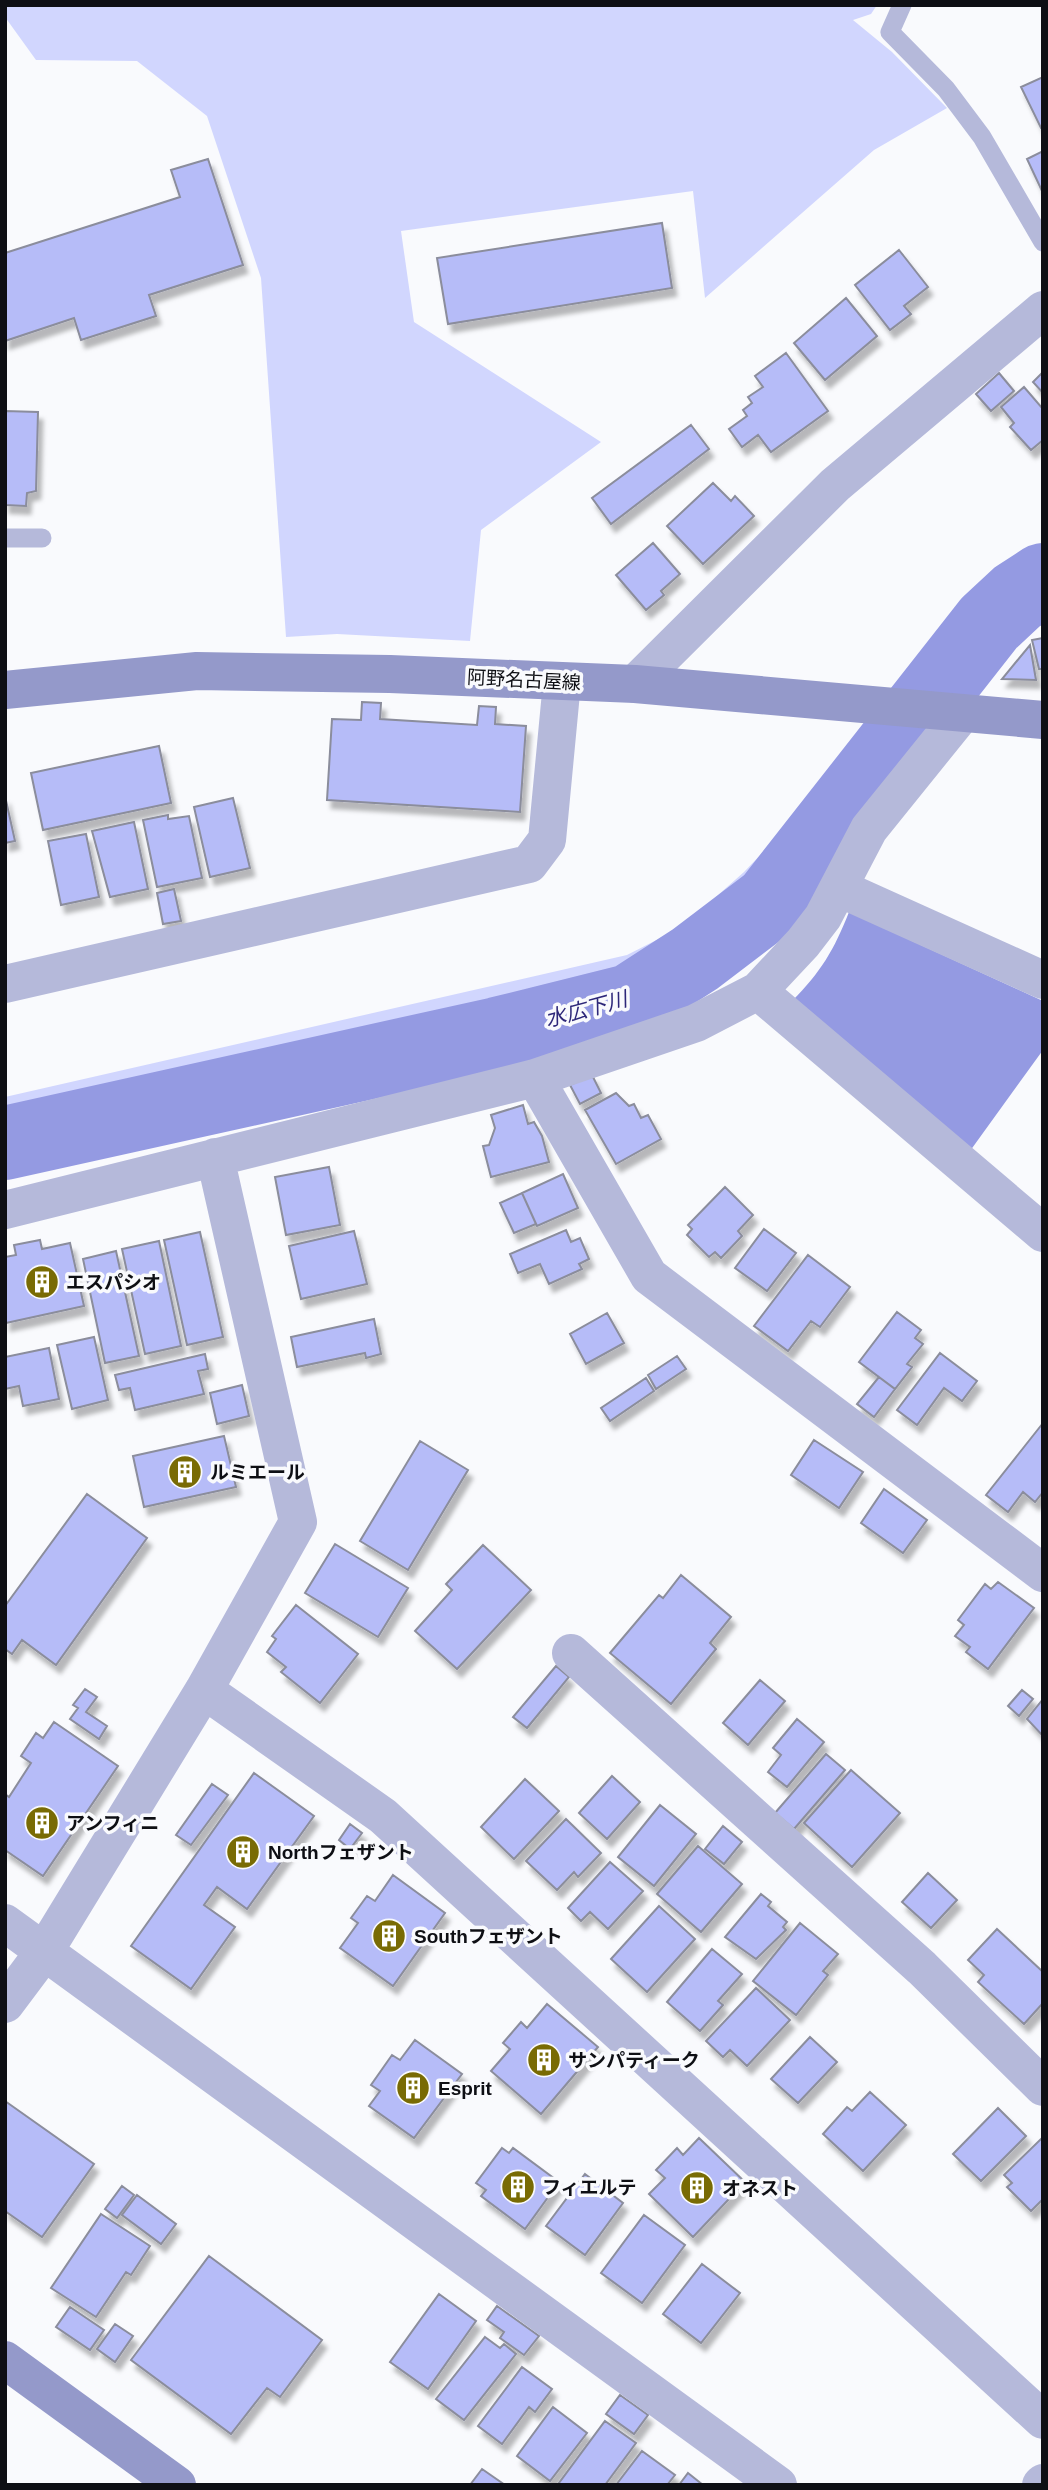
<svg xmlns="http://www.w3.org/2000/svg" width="1048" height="2490" viewBox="0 0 1048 2490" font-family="Arial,'Noto Sans JP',sans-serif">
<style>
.green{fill:#d1d6fe}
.water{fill:#949ae2}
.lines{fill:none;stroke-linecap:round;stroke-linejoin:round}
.river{stroke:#949ae2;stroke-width:74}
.building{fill:#b6bcf8;stroke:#8b8d9c;stroke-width:2;filter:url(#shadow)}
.lane{stroke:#b5b9da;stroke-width:19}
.street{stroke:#b5b9da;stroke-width:38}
.secondary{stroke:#9499ca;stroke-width:38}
.labels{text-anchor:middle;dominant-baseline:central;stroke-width:7;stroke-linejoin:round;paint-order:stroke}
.street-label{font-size:19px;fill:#0e0f14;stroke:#f9fafd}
.poi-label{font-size:19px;font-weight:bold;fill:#0e0f14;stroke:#f9fafd;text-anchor:start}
.water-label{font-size:21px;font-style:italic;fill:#2d2779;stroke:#f9fafd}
</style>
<defs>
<filter id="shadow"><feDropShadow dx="4.5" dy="8" stdDeviation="2" flood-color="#0004"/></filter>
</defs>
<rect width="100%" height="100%" fill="#f9fafd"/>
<path class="green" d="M5,5H877L871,14L853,20L892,52L947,108L874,150L705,298L693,191L401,231L414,322L601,442L481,530L470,641L337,634L286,637L261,278L207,116L137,61L36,60L5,17Z
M859,733L891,737C807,840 727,949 600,1000L5,1133V1097L627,955L682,927L744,872L782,832Z"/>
<path class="water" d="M849,912L1043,1001V1050L970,1151L792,1001C821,972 834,950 849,912Z"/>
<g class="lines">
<path class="river" d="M5,1143L497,1034L630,1001L695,959L770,902L989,623L1017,597L1043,580"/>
</g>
<path class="building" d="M1043,77V127L1041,128L1021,87Z
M1043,151V193L1027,159Z
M208,159L243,265L149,295L156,316L81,340L74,318L5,341V253L180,197L171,170Z
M662,223L672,288L448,324L437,258Z
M899,250L928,287L904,306L911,314L890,330L855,285Z
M846,298L877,336L825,380L794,343Z
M786,353L828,411L771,452L758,435L742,447L729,429L747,416L743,410L752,403L748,397L763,387L755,376Z
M1043,372V393L1033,382Z
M999,373L1014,391L991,411L976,394Z
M1024,387L1043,409V440L1031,450L1010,427L1014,423L1001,407Z
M5,411L38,412L36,491L27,493L26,506L5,505Z
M691,425L709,449L611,524L592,498Z
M713,483L731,501L735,496L754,516L703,564L667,526Z
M653,543L680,574L661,591L664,595L646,610L616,575Z
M1043,638V669H1039L1032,640Z
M1030,645L1036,680L1002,679Z
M362,702L381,703L380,719L477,725L479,706L496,707L495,724L526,726L520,812L327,800L332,719L361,720Z
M159,746L171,803L43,830L31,773Z
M5,796L15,841L5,843Z
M233,798L250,868L210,877L194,807Z
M168,815V819L189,816L202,878L157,887L143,820Z
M134,822L148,889L110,897L92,831Z
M86,834L99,897L61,905L48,841Z
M174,889L181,921L163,924L157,893Z
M592,1075L601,1093L580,1104L570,1085Z
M616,1093L629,1106L634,1104L641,1118L648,1115L661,1139L616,1164L585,1110Z
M523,1105L528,1124L534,1122L542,1136L549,1162L491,1177L483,1146L489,1145L495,1128L491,1115Z
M329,1167L340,1225L286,1235L275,1177Z
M563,1174L578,1208L537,1226L522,1193Z
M725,1187L753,1215L738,1231L742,1236L721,1258L715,1252L709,1257L687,1235L692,1229L688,1225Z
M522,1193L536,1224L514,1233L500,1203Z
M764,1229L796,1253L767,1291L735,1268Z
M566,1230L571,1242L580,1238L589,1259L579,1264L582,1269L549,1284L540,1264L518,1273L510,1254Z
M354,1231L367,1284L301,1299L289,1246Z
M200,1232L223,1337L187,1345L164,1240Z
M40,1240L42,1249L70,1243L84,1306L6,1323L5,1257L16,1255L14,1245Z
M159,1241L181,1346L145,1354L122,1249Z
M116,1251L139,1356L105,1363L83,1259Z
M808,1255L850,1287L820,1327L811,1321L788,1351L754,1326Z
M897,1312L921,1330L915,1338L923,1344L907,1364L912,1367L895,1389L859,1362Z
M607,1313L624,1343L586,1364L570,1334Z
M374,1319L381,1354L366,1358L365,1353L297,1367L291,1337Z
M94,1337L108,1400L72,1409L57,1345Z
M49,1348L59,1399L23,1406L19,1386L5,1389V1357Z
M940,1353L977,1381L962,1401L944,1388L917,1425L897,1410Z
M205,1354L208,1369L198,1371L204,1394L135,1410L130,1388L119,1390L115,1375Z
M677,1356L686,1369L656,1389L648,1375Z
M879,1377L895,1389L874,1417L857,1404Z
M646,1378L654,1391L610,1421L601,1408Z
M242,1385L249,1416L217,1424L210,1393Z
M1043,1423V1492L1035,1502L1023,1492L1008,1512L986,1495Z
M224,1436L236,1487L144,1507L133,1456Z
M814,1440L863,1472L839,1508L791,1475Z
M420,1441L468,1470L408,1570L360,1541Z
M884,1489L927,1520L903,1553L861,1523Z
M87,1494L147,1538L56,1665L22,1640L12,1654L5,1649V1606Z
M335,1544L408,1588L378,1637L305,1593Z
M483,1545L531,1590L457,1669L415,1631L452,1590L446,1584Z
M681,1575L731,1617L710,1643L716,1649L671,1704L610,1653L659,1595L663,1598Z
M998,1582L1034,1608L988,1669L966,1652L970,1647L955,1636L964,1625L958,1620L985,1584L991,1589Z
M296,1605L358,1654L320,1703L281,1672L286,1667L267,1652L276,1639L272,1636Z
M556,1666L569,1677L527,1728L513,1717Z
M760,1680L785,1701L748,1745L723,1723Z
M85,1689L97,1697L86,1712L107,1726L99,1739L70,1719L78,1708L73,1705Z
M1022,1690L1033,1699L1019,1716L1008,1706Z
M1043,1699V1736L1027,1719Z
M797,1719L824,1742L787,1787L768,1772L781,1755L773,1748Z
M54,1722L118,1766L43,1876L5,1850V1794L9,1797L31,1763L21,1756L36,1733L43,1738Z
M826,1754L845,1770L794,1829L775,1813Z
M851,1770L900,1813L852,1867L804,1823Z
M254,1773L314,1816L247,1909L217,1887L204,1905L235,1927L191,1989L131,1946Z
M612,1776L640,1802L607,1839L579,1813Z
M525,1779L559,1811L514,1859L481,1827Z
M212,1784L228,1795L191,1845L176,1835Z
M660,1805L696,1834L654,1886L618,1857Z
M566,1819L601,1853L578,1877L574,1872L557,1890L526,1861Z
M350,1824L362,1833L350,1849L339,1840Z
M723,1826L742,1842L724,1864L705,1849Z
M698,1846L742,1884L701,1932L657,1894Z
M610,1862L643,1891L608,1929L590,1912L581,1921L568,1908Z
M928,1873L957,1900L931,1928L902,1902Z
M393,1875L445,1913L393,1986L340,1948L358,1923L351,1918L367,1896L375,1901Z
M761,1894L771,1902L768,1906L787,1922L783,1927L786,1930L756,1959L725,1937Z
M659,1906L695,1939L647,1992L611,1959Z
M800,1923L838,1954L823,1971L828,1975L796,2015L753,1981Z
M997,1929L1043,1972V2003L1024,2024L978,1982L984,1975L968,1960Z
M712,1949L742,1974L718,2001L723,2005L700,2031L667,2002Z
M756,1988L790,2020L747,2066L730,2050L723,2057L706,2041Z
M547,2004L598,2047L541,2114L491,2071L510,2049L503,2043L521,2022L527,2028Z
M810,2037L837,2062L798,2103L771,2079Z
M415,2040L462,2074L414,2138L369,2106L380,2091L371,2085L392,2055L400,2060Z
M870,2092L906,2125L863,2171L823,2134L847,2107L852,2111Z
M5,2101L94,2164L42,2237L5,2211Z
M998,2108L1026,2136L981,2181L953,2154Z
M1043,2137V2199L1031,2211L1007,2187L1012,2183L1004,2175Z
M699,2138L745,2182L693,2237L649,2194L665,2178L656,2170L677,2148L683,2155Z
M502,2148L509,2153L513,2148L559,2182L525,2229L481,2196L486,2190L476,2183Z
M585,2174L623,2203L585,2255L546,2226Z
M122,2186L134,2195L117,2218L105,2209Z
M137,2195L176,2224L161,2244L122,2215Z
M101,2214L150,2246L131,2275L126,2272L96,2317L51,2288Z
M644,2215L685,2245L642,2303L601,2273Z
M209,2256L322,2340L280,2397L267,2388L231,2434L131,2360Z
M702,2264L740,2293L701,2343L663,2314Z
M439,2294L476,2321L428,2389L390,2362Z
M497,2306L539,2336L524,2355L500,2338L504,2332L487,2320Z
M70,2307L104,2330L90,2350L56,2327Z
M115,2324L133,2336L115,2362L97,2349Z
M485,2337L500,2348L504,2344L516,2354L464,2420L436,2399Z
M522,2367L552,2389L535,2412L529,2407L502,2444L478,2426Z
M620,2395L648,2415L634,2434L606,2414Z
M553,2407L587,2433L550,2481L517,2456Z
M605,2421L636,2443L605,2485H561L559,2483Z
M642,2451L675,2475L667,2485H616Z
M482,2469L505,2485H470Z
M688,2473L703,2485H679Z"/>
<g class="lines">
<path class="lane" d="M902,5L890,32L946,89L982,137L1043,242
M5,538H42"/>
<path class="street" d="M635,684L835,485L1043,310
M839,888L1043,980
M5,984L529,864L547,840L562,682
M758,991L1043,1233
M535,1078L649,1276L1043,1573
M5,1210L535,1078L696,1023L758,991L803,943L823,917L869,829L961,715
M571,1653L922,1968L1043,2087
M204,1690L383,1816L1043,2420
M5,1923L778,2485
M5,2004L44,1952L204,1690L298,1522L215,1157
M1041,2485L1043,2483"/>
<path class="secondary" d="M5,690L197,671L390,674L635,684L1043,720
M5,2360L177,2485"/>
</g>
<defs>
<g id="building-disc" transform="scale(1.75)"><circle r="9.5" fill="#796b04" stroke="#f9fafd"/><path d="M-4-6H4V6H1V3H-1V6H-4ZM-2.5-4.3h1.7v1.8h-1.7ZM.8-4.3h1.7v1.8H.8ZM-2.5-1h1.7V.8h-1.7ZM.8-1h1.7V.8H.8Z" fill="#fff"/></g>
</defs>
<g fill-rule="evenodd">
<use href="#building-disc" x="42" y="1282"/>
<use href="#building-disc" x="185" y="1472"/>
<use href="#building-disc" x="42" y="1823"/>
<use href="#building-disc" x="243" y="1852"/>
<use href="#building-disc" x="389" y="1936"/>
<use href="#building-disc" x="544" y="2060"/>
<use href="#building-disc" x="413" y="2088"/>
<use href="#building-disc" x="518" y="2187"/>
<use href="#building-disc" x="697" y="2188"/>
</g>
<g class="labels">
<g class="street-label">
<text transform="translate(524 680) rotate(3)">阿野名古屋線</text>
</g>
<g class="poi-label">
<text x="66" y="1282">エスパシオ</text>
<text x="210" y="1472">ルミエール</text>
<text x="66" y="1823">アンフィニ</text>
<text x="268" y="1852">Northフェザント</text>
<text x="414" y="1936">Southフェザント</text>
<text x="568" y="2060">サンパティーク</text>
<text x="438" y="2088">Esprit</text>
<text x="542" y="2187">フィエルテ</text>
<text x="722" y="2188">オネスト</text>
</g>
<g class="water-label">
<text transform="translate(586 1009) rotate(-15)">水広下川</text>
</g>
</g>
<rect width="1048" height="2490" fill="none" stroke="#0e0f14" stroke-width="14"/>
</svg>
